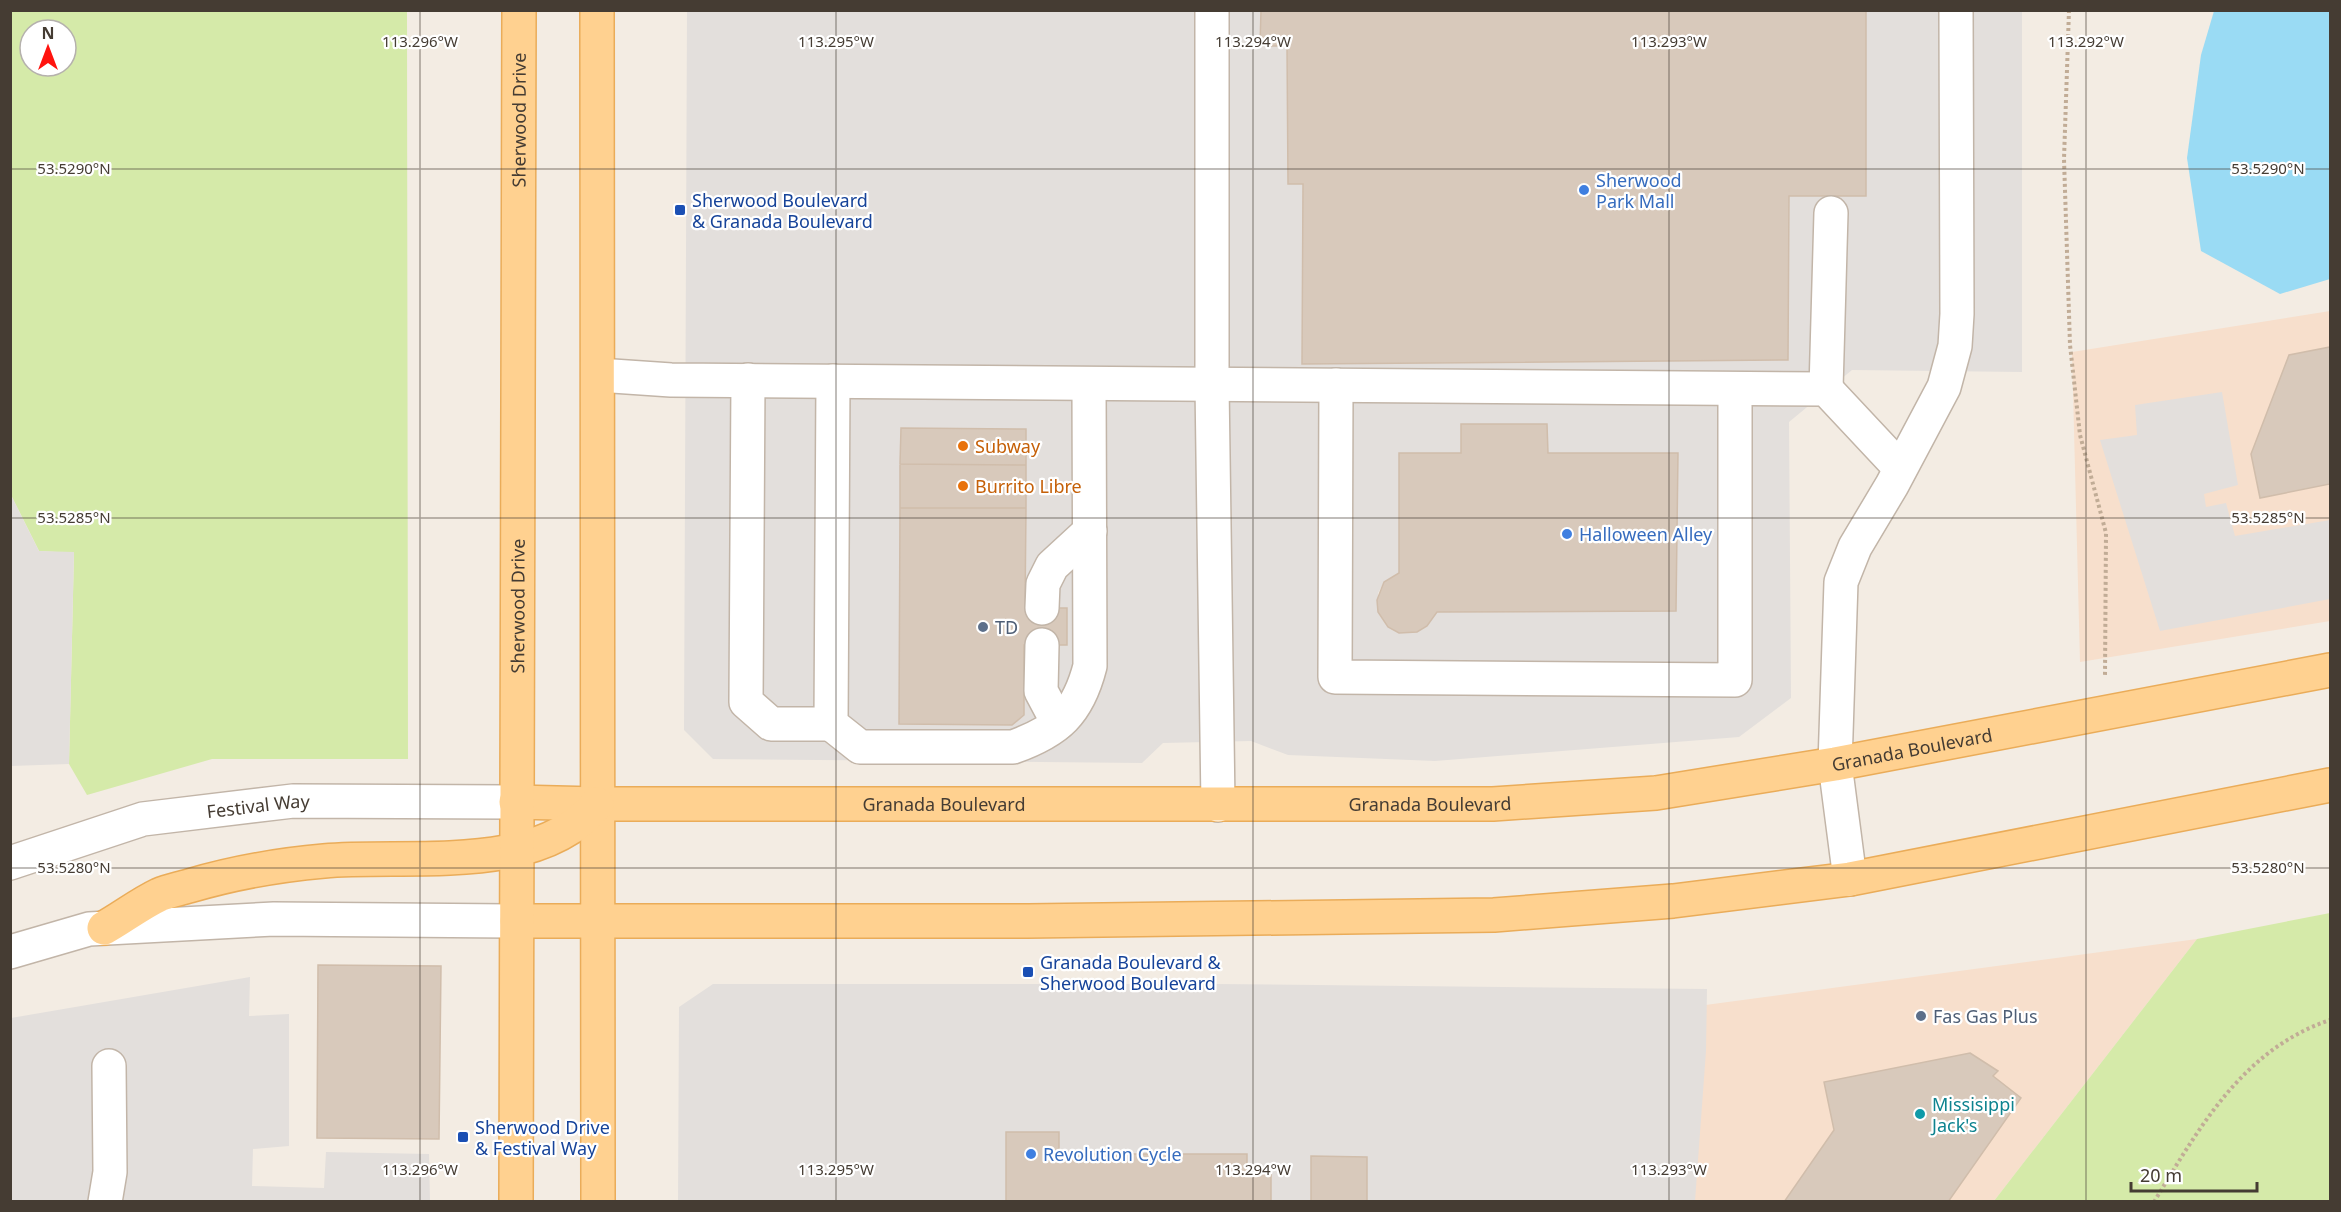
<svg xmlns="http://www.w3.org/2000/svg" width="2341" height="1212" viewBox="0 0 2341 1212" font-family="'Noto Sans',sans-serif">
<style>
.commercial{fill:#f7dfcc}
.green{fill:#d5eaa9;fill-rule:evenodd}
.parking{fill:#e3dfdc;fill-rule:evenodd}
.water{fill:#9adbf4}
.building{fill:#d8c9bb;stroke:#d0bdab;stroke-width:1.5}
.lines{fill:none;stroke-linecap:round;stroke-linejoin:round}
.minor-casing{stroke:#c2b5a8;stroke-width:36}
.major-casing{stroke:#eaac59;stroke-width:36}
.path{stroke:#c1ac96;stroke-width:4;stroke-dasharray:3 3;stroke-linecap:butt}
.minor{stroke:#fff;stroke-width:33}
.major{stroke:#ffd190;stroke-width:33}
.ticks{fill:none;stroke:#453c33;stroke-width:1.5;stroke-opacity:0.45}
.shop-dot{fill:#3f7fe0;stroke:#fff;stroke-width:2}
.transit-dot{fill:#1a4fb4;stroke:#fff;stroke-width:2}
.food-dot{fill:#e8710a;stroke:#fff;stroke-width:2}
.service-dot{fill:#5c6f8a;stroke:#fff;stroke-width:2}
.culture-dot{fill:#0f9aa8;stroke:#fff;stroke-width:2}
.labels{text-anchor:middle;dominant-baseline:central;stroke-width:4.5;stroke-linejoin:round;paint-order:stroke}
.street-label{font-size:18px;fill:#453c33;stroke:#fff}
.shop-label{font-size:18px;fill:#366cbe;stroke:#fff;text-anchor:start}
.transit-label{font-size:18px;fill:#164399;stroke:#fff;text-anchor:start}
.food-label{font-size:18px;fill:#c56008;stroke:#fff;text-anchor:start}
.service-label{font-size:18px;fill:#4e5e75;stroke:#fff;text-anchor:start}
.culture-label{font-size:18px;fill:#0d838f;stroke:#fff;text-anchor:start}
.ticks-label{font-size:15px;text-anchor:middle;fill:#453c33;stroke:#fff;stroke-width:4.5;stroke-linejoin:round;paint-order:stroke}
</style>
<rect width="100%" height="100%" fill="#f3ece3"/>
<path class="commercial" d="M2330,311V621L2080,662L2072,352Z
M2197,939L1994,1201L710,1202L711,1027L1601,1019Z"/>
<path class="green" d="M11,11H407L408,759H212L87,795L69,764L74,553L39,551L11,495ZM30,30H66V66H30Z
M2330,913V1201H1994L2197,939Z"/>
<path class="parking" d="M687,11H1261L1260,45L1287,46L1288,184H1303V364L1787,360L1789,196L1866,11H2022V372L1852,370L1789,422L1791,698L1739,737L1435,761L1288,755L1251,741L1163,743L1142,763L713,759L684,730ZM1462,424H1547L1548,453H1678L1676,611L1437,612L1427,626L1412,633H1399L1388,627L1378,612V593L1384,582L1399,573L1461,453ZM901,428L1026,429L1025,608H1067V645H1024V715L1012,725L899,724Z
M2222,392L2238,485L2204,494L2206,507L2226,503L2235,536L2330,520V599L2160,631L2100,440L2137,435L2135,405Z
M11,495L39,551L74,552L69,764L11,766Z
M250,977L249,1016L289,1014V1146L253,1149L252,1186L324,1188L326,1152L429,1154L430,1201L11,1202V1018Z
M713,984H1216L1707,989L1706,1051L1695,1201H1367L1311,1156V1201H1271L1247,1167V1154H1059V1132H1007L1006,1201L678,1202L679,1007Z"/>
<path class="water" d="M2214,11H2330V279L2280,294L2201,251L2187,158L2201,55Z"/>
<path class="building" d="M1261,10H1866V196H1789L1788,360L1302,364L1303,184H1288L1287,46H1260Z
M1261,10H1866V196H1789L1788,360L1302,364L1303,184H1288L1287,46H1260Z
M2330,347V484L2260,498L2251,454L2289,355Z
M1461,424H1547L1548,453H1678L1676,611L1437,612L1427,626L1417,632L1399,633L1388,627L1378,612L1377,600L1384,582L1399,573V453H1461Z
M901,428L1026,429V465L900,464Z
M900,464L1026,465V508H900Z
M900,508H1026L1025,608H1067V645H1024V715L1012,725L899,724Z
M318,965L441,966L439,1139L317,1138Z
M1970,1053L1998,1071L1993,1076L2021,1098L1948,1202H1784L1834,1130L1824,1082Z
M1006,1132H1059V1154H1247V1167H1271V1202H1006Z
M1311,1156L1367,1157V1202H1311Z"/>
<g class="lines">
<g class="minor-casing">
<g id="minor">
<path d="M1212,10V385L1218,805"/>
<path d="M598,375L671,380L1826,389L1900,468"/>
<path d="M748,380L746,702L771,724H831"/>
<path d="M833,381L831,724L860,747H1013C1058,731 1078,713 1090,666L1089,384"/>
<path d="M1336,385L1335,677L1735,680V389"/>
<path d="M1826,389L1831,213"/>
<path d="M1042,608L1043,584L1052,566L1090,531"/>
<path d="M1042,645L1041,691L1058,723"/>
<path id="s1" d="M10,863L143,819L293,801L516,802"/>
<path d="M1850,879L1835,764L1841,582L1855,547L1892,485L1944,387L1955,346L1957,314L1956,10"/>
<path d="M10,952L89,929L274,919L517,921"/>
<path d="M105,1202L110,1172L109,1066"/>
</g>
</g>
<g class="major-casing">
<g id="major">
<path d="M597,10L598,1202"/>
<path id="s2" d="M516,802L597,804H1493L1656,793L1835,764L2330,670"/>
<path d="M517,921H1028L1494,915L1673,901L1850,879L2330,785"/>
<path d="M104,928C122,918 140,904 159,895C168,891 179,889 189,886C233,873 278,865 324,861C407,853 537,877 597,804"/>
<path id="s3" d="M516,1202L519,10"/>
</g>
</g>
<path class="path" d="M2069,10L2064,159L2070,345L2080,435L2106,533L2105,675
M2154,1202C2199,1128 2243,1049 2330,1020"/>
<use href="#minor" class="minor"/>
<use href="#major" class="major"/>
</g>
<path class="ticks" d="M420,10V1202M836,10V1202M1253,10V1202M1669,10V1202M2086,10V1202M10,169H2330M10,518H2330M10,868H2330"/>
<g class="shop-dot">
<circle cx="1584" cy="190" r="6"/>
<circle cx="1567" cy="534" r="6"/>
<circle cx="1031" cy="1154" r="6"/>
</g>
<g class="transit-dot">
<rect x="674" y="204" width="12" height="12" rx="3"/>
<rect x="1022" y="966" width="12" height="12" rx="3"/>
<rect x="457" y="1131" width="12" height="12" rx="3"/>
</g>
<g class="food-dot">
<circle cx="963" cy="446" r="6"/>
<circle cx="963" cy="486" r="6"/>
</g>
<g class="service-dot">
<circle cx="983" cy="627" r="6"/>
<circle cx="1921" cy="1016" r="6"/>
</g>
<circle class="culture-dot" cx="1920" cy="1114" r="6"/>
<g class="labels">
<g class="street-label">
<text stroke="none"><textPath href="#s3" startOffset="1082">Sherwood Drive</textPath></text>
<text stroke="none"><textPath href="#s3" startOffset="596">Sherwood Drive</textPath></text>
<text stroke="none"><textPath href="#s2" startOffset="1400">Granada Boulevard</textPath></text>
<text stroke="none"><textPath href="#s2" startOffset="914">Granada Boulevard</textPath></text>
<text stroke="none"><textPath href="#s2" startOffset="428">Granada Boulevard</textPath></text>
<text stroke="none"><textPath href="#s1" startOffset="256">Festival Way</textPath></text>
</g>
<g class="shop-label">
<text x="1596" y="180">Sherwood<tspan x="1596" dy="21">Park Mall</tspan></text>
<text x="1579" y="534">Halloween Alley</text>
<text x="1043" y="1154">Revolution Cycle</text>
</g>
<g class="transit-label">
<text x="692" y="200">Sherwood Boulevard<tspan x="692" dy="21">&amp; Granada Boulevard</tspan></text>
<text x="1040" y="962">Granada Boulevard &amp;<tspan x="1040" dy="21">Sherwood Boulevard</tspan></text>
<text x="475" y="1127">Sherwood Drive<tspan x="475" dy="21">&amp; Festival Way</tspan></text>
</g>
<g class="food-label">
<text x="975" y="446">Subway</text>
<text x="975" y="486">Burrito Libre</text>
</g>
<g class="service-label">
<text x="995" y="627">TD</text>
<text x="1933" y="1016">Fas Gas Plus</text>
</g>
<g class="culture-label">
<text x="1932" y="1104">Missisippi<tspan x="1932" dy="21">Jack's</tspan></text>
</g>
</g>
<g class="ticks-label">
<text x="420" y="47">113.296°W</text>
<text x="836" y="47">113.295°W</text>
<text x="1253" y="47">113.294°W</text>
<text x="1669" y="47">113.293°W</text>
<text x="2086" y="47">113.292°W</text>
<text x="74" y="174">53.5290°N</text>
<text x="2268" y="174">53.5290°N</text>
<text x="74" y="523">53.5285°N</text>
<text x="2268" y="523">53.5285°N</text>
<text x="74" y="873">53.5280°N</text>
<text x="2268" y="873">53.5280°N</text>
<text x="420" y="1175">113.296°W</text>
<text x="836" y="1175">113.295°W</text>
<text x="1253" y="1175">113.294°W</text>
<text x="1669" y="1175">113.293°W</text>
</g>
<rect width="2341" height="1212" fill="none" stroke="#453c33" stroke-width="24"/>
<g transform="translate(48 48)"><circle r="28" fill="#ffffff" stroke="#b5b1ad" stroke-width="1.5"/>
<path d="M0-4.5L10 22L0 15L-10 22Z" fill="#ff130e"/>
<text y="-9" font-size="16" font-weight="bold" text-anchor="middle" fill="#453c33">N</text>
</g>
<path d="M2131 1182v9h126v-9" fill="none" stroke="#453c33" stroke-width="3"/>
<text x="2140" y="1182" font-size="18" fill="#453c33" stroke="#ffffff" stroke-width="4.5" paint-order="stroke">20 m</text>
</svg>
